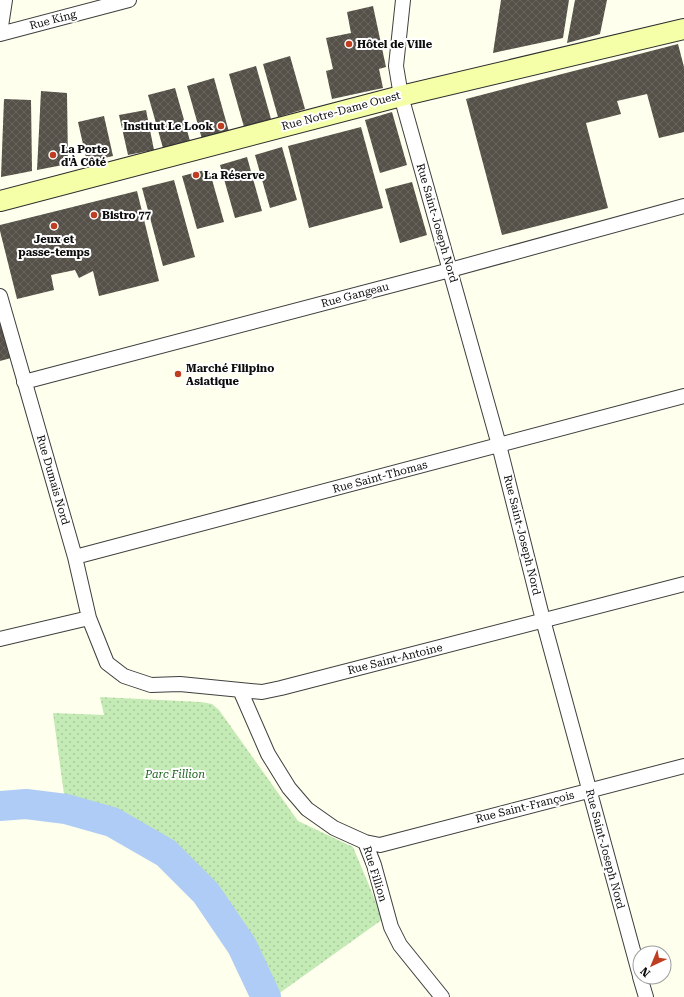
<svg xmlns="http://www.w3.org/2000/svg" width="684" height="997" viewBox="0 0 684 997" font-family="'Roboto Serif',serif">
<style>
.park{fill:url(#park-dots)}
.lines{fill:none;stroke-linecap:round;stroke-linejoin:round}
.river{stroke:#afccf7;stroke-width:30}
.building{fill:url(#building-cross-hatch)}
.street-casing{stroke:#3f3f3f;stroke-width:16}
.secondary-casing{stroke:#2e2e2e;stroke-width:22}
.street{stroke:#fff;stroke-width:14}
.secondary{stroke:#f5ffa7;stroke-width:20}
.poi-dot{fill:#bf3e22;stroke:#fff;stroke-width:1.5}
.labels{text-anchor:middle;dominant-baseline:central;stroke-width:4;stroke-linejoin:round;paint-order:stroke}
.street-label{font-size:11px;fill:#0c0c0c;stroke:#fff}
.poi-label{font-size:11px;font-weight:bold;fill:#0c0c0c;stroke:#fff;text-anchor:start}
.park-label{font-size:11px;font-style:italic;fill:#1c651d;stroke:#fff}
</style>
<defs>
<pattern id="park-dots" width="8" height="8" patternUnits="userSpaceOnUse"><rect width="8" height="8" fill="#c4eab5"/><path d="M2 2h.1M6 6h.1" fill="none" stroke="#a7c89a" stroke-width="1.8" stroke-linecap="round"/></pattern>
<pattern id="building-cross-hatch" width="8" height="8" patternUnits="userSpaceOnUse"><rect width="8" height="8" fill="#555048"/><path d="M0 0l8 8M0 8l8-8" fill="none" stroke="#68645e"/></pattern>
</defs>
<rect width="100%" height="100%" fill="#feffec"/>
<path class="park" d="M100,697L201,702L212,704L219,710L298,821L353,847L383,919L274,997H266L242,946L206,893L166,853L112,822L66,809L53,713L104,715Z"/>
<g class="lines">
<path class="river" d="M0,806L26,804L66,809L112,822L166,853L206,893L242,946L266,997"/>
</g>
<path class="building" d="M501,0H569L563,38L493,53Z
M575,0H607L600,34L567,43Z
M373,6L386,67L379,69L383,88L332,99L326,71L333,69L326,38L351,33L347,12Z
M678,44L684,67V132L659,138L647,94L617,101L621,114L586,123L608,208L502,235L466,99Z
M290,56L305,109L278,117L263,64Z
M256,66L271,119L244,127L229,74Z
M214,78L229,132L202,139L187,86Z
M175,88L190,141L163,148L148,95Z
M41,91L67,93L68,164L37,170Z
M4,99L31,100L32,171L1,177Z
M146,110L154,150L128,155L119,115Z
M392,112L407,165L380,173L365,120Z
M104,116L113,156L87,162L78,122Z
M361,127L383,208L309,228L288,146Z
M282,147L297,200L270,208L255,155Z
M247,157L262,211L235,218L220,165Z
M209,169L224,222L197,229L182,176Z
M174,180L195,257L163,266L142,188Z
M412,182L427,235L400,243L385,189Z
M137,191L159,281L99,296L93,271L79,278L75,270L51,275L54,290L17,299L0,231V225Z
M0,313L11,358L0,361Z"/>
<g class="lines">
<g class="street-casing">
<path id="street" d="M403,0L396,66L401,96L499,445L543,620L640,976
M0,33L5,0
M0,34L129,0
M0,296L75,557L89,618L107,663L124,676L151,685L180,684L262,692L281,688L684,584
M24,382L450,270L684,206
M75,557L684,396
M0,639L89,618
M240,690L268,754L289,788L307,809L334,828L365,842L374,865L391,927L400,945L442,997
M365,842L380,845L684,766
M640,977L646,997"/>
</g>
<g class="secondary-casing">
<path id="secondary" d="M0,201L401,96L684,29"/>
</g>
<use href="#street" class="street"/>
<use href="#secondary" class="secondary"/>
</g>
<g class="poi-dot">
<circle cx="349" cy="44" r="4"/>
<circle cx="221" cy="126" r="4"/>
<circle cx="53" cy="155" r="4"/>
<circle cx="196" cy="175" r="4"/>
<circle cx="94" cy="215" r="4"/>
<circle cx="54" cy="226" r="4"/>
<circle cx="178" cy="374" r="4"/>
</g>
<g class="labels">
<g class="street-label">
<text transform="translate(53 20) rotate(-15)">Rue King</text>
<text transform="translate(341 111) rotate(-15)">Rue Notre-Dame Ouest</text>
<text transform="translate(437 223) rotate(74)">Rue Saint-Joseph Nord</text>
<text transform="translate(355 295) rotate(-15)">Rue Gangeau</text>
<text transform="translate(380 477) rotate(-15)">Rue Saint-Thomas</text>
<text transform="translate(53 480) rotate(74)">Rue Dumais Nord</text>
<text transform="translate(522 535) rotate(76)">Rue Saint-Joseph Nord</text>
<text transform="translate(395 659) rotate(-14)">Rue Saint-Antoine</text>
<text transform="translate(525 807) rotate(-14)">Rue Saint-François</text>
<text transform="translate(605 849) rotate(75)">Rue Saint-Joseph Nord</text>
<text transform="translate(375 874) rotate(73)">Rue Fillion</text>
</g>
<g class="poi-label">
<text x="357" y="44">Hôtel de Ville</text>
<text x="213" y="126" text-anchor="end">Institut Le Look</text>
<text x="61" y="149">La Porte<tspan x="61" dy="13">d'À Côté</tspan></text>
<text x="204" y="175">La Réserve</text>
<text x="102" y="215">Bistro 77</text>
<text x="54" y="239" text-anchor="middle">Jeux et<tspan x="54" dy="13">passe-temps</tspan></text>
<text x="186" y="368">Marché Filipino<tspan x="186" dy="13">Asiatique</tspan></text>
</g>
<g class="park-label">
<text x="175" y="774">Parc Fillion</text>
</g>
</g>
<g transform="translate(652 965) rotate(224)"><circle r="19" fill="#ffffff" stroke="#9e9e9e"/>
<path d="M0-3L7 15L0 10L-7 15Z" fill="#bf3e22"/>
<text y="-6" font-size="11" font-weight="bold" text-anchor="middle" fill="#0c0c0c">N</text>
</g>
</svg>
